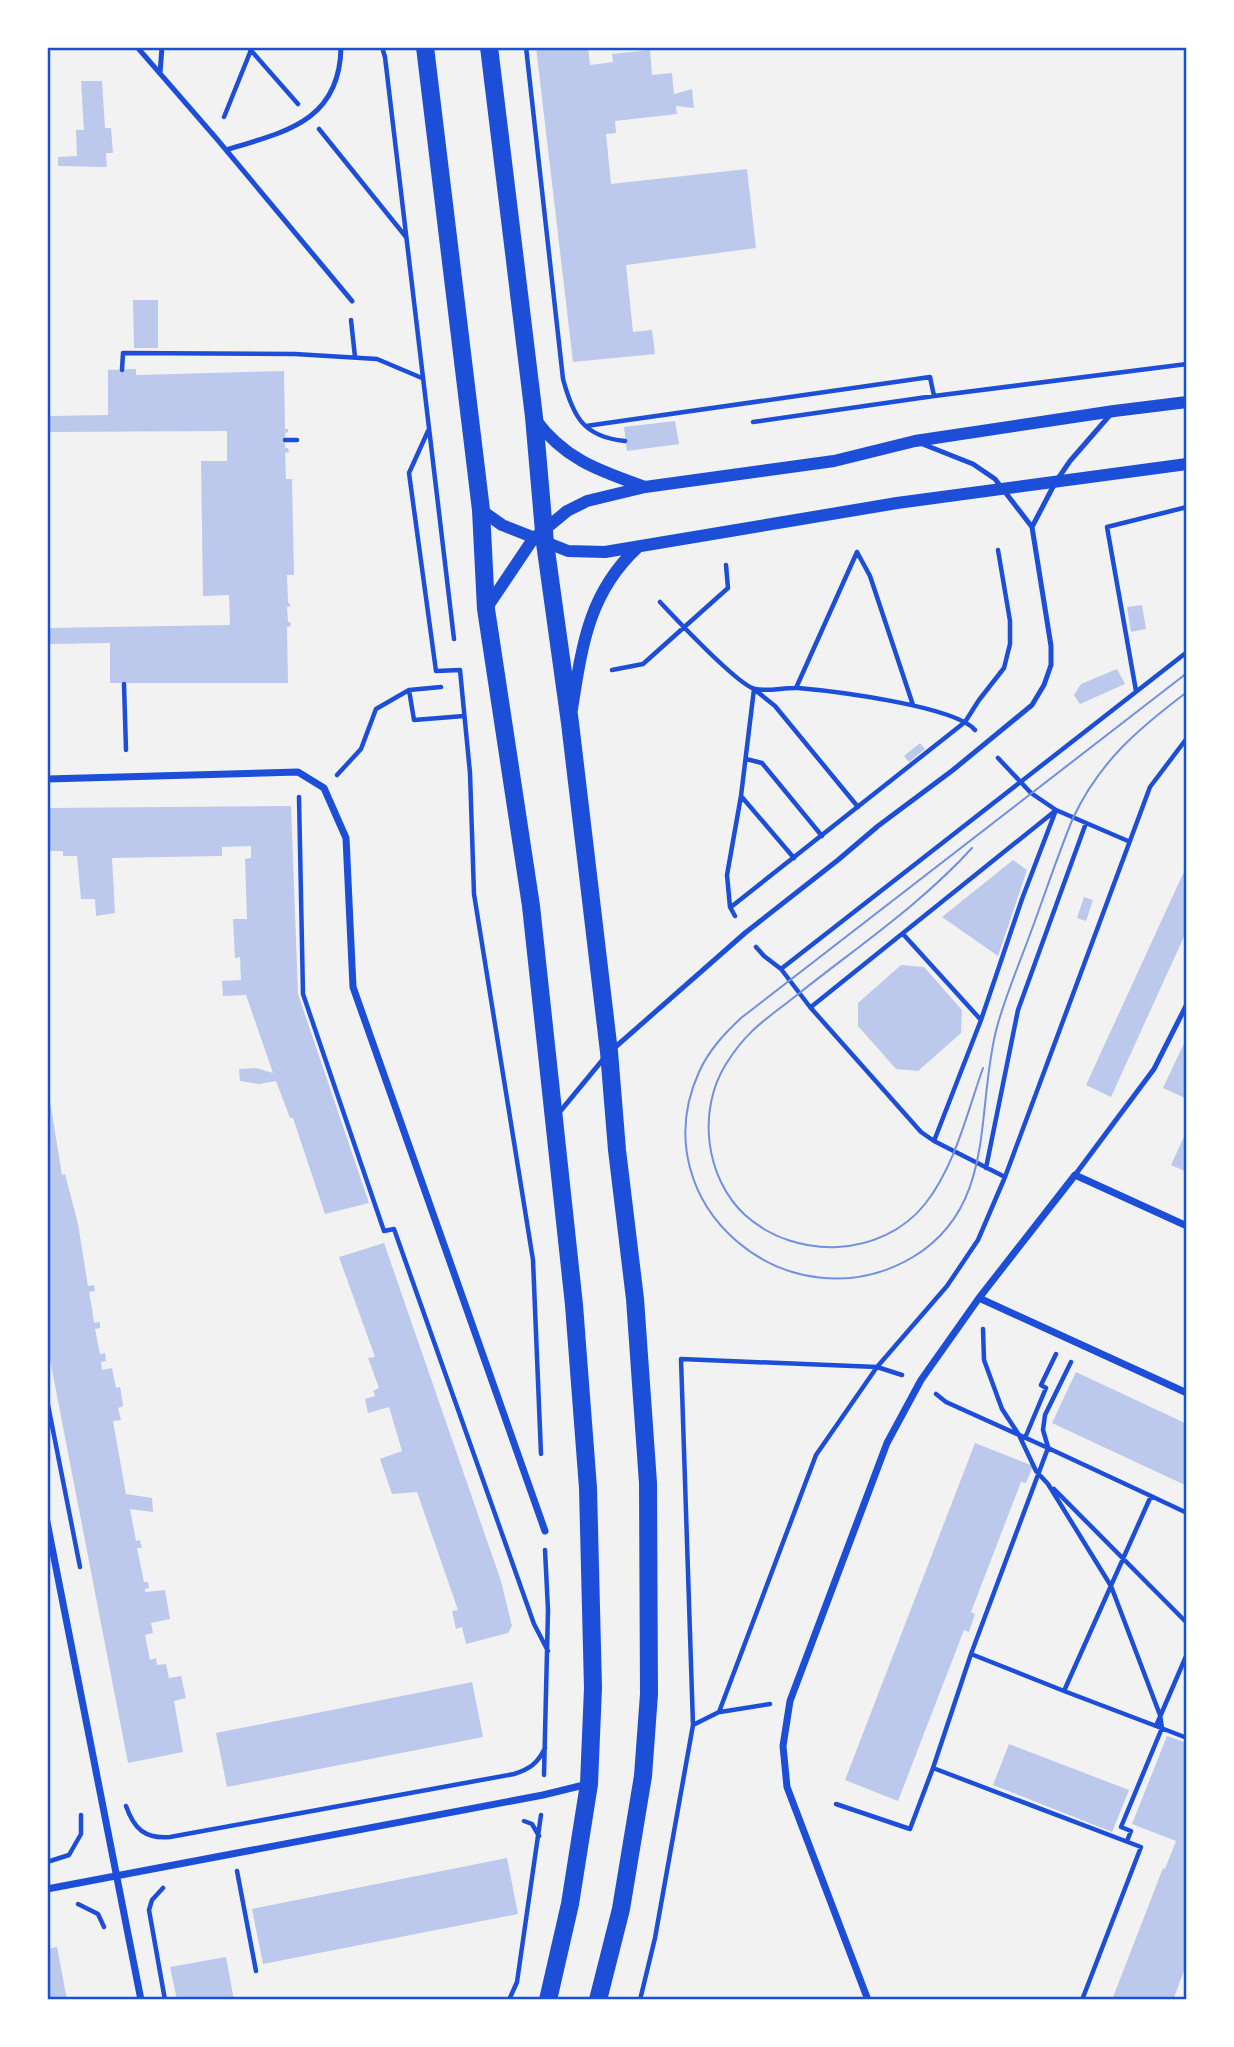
<svg xmlns="http://www.w3.org/2000/svg" width="1234" height="2047" viewBox="0 0 1234 2047" font-family="'Fira Sans Condensed',sans-serif">
<style>
.building{fill:#bdc9ec}
.lines{fill:none;stroke-linecap:round;stroke-linejoin:round}
.path{stroke:#1d4ed8;stroke-width:4.5}
.service{stroke:#1d4ed8;stroke-width:5}
.minor{stroke:#1d4ed8;stroke-width:7}
.tertiary{stroke:#1d4ed8;stroke-width:12}
.primary{stroke:#1d4ed8;stroke-width:18}
.tram{stroke:#7290e2;stroke-width:2}
.neatline{fill:none;stroke:#1d4ed8;stroke-width:2.5}
</style>
<rect width="100%" height="100%" fill="#f2f2f2"/>
<path class="building" d="M536,47H588L590,65L613,62L612,54L650,50L652,75L672,73L674,94L692,89L694,108L676,106L677,114L615,121L616,133L606,134L611,184L747,169L756,248L626,265L633,332L652,330L655,354L573,362Z
M81,81H102L105,128H111L113,153H106L107,167L58,166V157L77,156L76,130H84Z
M133,300H158V348H134Z
M136,369V375L284,371L285,429H288V432L285,433V448H288L289,452L285,453L286,479H292L294,575H287L288,602L291,606L287,607L288,622H290L291,626L287,627L288,683H110V643L47,644V628L230,625L229,595L203,596L201,461H227V431L47,432V416L108,415V370Z
M675,421L679,444L627,451L624,427Z
M1142,605L1146,629L1131,632L1127,607Z
M1117,669L1125,684L1080,704L1074,695L1081,684Z
M920,743L925,749L909,762L904,756Z
M291,806L298,994L369,1203L325,1214L293,1118H290L276,1081L259,1084L240,1081L239,1069L256,1068L273,1073L246,995L223,996L222,981L241,980L240,957L235,958L233,919H247L245,859L251,858V846L222,847V856L112,858L115,913L96,916L95,899H81L77,856H63V851H47V808Z
M1013,860L1027,870L998,956L942,917Z
M1187,865V930L1111,1097L1086,1085Z
M1084,897L1093,900L1086,921L1077,918Z
M901,965L924,967L962,1010L961,1033L918,1071L896,1069L858,1026V1003Z
M1187,1037V1099L1163,1088Z
M49,1095L62,1175L65,1174L78,1224L88,1286L94,1285L95,1291L89,1292L92,1308L94,1323L100,1322V1328L95,1329L100,1354L105,1353L106,1361L101,1362L102,1370L112,1368L116,1388L120,1387L121,1392L123,1406L118,1408L121,1420L113,1421L126,1494L152,1498L153,1512L130,1509L136,1541L140,1540L142,1548H137L144,1582H148L149,1588L145,1589V1592L165,1590L170,1619L151,1623L153,1633L145,1635L150,1660L156,1658L157,1665L166,1664L169,1678L181,1676L186,1698L174,1701L183,1752L128,1763L47,1344Z
M1187,1130V1172L1171,1165Z
M384,1243L501,1581L512,1626L508,1633L466,1644L462,1627L456,1629L452,1611L458,1610L417,1492L392,1494L380,1459L402,1451L389,1407L368,1413L365,1399L375,1396L373,1391L379,1388L368,1358L375,1357L339,1257Z
M1076,1372L1187,1424V1486L1052,1423Z
M975,1443L1033,1466L1026,1483L1021,1482L971,1612L975,1614L969,1632L964,1630L898,1801L845,1780Z
M472,1682L483,1737L227,1787L216,1733Z
M1167,1736L1187,1743V1963L1173,2000H1112L1163,1868L1165,1869L1176,1841L1132,1824Z
M1009,1744L1129,1790L1112,1832L993,1785Z
M507,1858L518,1914L263,1964L252,1909Z
M57,1947L67,2000H47V1949Z
M226,1957L234,2000H177L170,1967Z"/>
<g class="lines">
<path class="path" d="M248,47L298,104
M382,47L385,57L454,639
M526,47L563,379C573,416 583,437 625,441
M224,117L251,50
M319,129L406,237
M351,320L355,357
M122,370L123,353L295,354L377,359L422,378
M753,422L934,396L1187,364
M586,426L930,377L934,396
M428,431L409,473L436,671L460,670L470,773L474,894L533,1260L541,1454
M285,440H297
M857,552L870,576L913,705
M660,602C676,619 738,685 755,689C768,692 785,687 798,688C833,691 955,706 975,730
M612,670L643,664L728,588L726,565
M124,684L126,750
M796,688L857,552
M409,690L414,720L464,716
M755,690L775,706L858,807
M1136,691L1107,527L1187,507
M998,758L1031,793L1056,810L1128,841
M746,759L762,763L822,836
M337,775L361,749L376,709L409,690L441,687
M741,796L794,858
M299,797L303,994L384,1231L394,1229L534,1624L548,1651
M731,907L965,722L979,700L1004,668L1010,644V621L998,550
M735,916L730,907L727,875L741,796L754,689
M903,934L981,1020
M756,947L764,956L781,969L810,1007L921,1132L934,1141L1005,1177L978,1240L947,1286L877,1367L681,1359L693,1725L719,1712L816,1455L877,1367L902,1375
M781,969L1187,652
M811,1007L1055,811
M934,1141L981,1020L1022,899L1056,810
M986,1168L1018,1010L1086,823
M1005,1177L1150,787L1187,738
M983,1329L984,1360L1002,1409L1019,1435L1036,1471L1048,1484L1111,1586L1160,1715L1162,1728L1121,1827L1131,1831L1127,1841
M936,1394L946,1402L1048,1448
M47,1400L80,1567
M1025,1438L1046,1388L1041,1385L1056,1354
M1048,1447L1043,1430L1045,1415L1071,1362
M1054,1489L1187,1623
M971,1654L1048,1448L1151,1496
M1187,1654L1156,1726L1187,1738
M1064,1691L971,1654L933,1768L1141,1847L1082,2000
M720,1712L770,1704
M1156,1726L1064,1691L1151,1496L1187,1513
M544,1775L548,1610L545,1550
M836,1804L910,1829L933,1768
M126,1806C134,1829 145,1839 170,1837L514,1774C530,1769 538,1763 545,1748
M524,1821L532,1824L539,1836
M47,1862L69,1855L81,1834V1815
M237,1871L256,1971
M163,1888L152,1900L149,1910L165,2000
M78,1904L98,1914L104,1927
M509,2000L517,1982L541,1815
M640,2000L655,1938L693,1725"/>
<path class="service" d="M137,47L216,138L352,301
M160,73L162,47
M226,150C284,132 340,122 341,47
M1032,527L1055,483L1070,461L1110,415
M612,1050L745,933L838,860L878,826L953,770L1032,705L1044,685L1051,665V646L1032,527L995,479L973,464L920,443
M558,1114L605,1057
M1075,1175L1154,1069L1187,1004"/>
<path class="minor" d="M47,779L298,772L324,788L346,838L353,987L545,1531
M979,1298L1187,1393
M47,1522L141,2000
M47,1889L543,1795L588,1784
M868,2000L787,1787L783,1746L790,1701L887,1443L921,1380L979,1298L1075,1175L1187,1226"/>
<path class="tertiary" d="M535,419C565,460 600,471 645,487
M481,510L502,525L568,551L605,552L897,503L1187,464
M486,609L533,539L567,511L587,501L645,487L834,461L915,441L1114,411L1187,402
M572,709C582,645 589,592 638,547"/>
<path class="primary" d="M425,47L481,510L486,609L531,906L574,1305L588,1488L593,1688L589,1784L570,1904L548,2000
M489,47L534,417L545,543L570,723L609,1052L617,1150L635,1299L648,1483L649,1694L643,1776L621,1909L598,2000"/>
<path class="tram" d="M1187,673L741,1018C724,1034 709,1050 699,1072C639,1205 790,1330 913,1257C998,1206 975,1108 997,1027C1005,997 1018,967 1029,937C1044,897 1057,857 1073,818C1100,761 1138,729 1187,692
M972,848C922,903 860,945 802,991C770,1017 749,1027 726,1064C697,1110 705,1178 745,1215C796,1261 882,1258 925,1204C955,1166 967,1113 983,1068"/>
</g>
<rect width="1234" height="2047" fill="none" stroke="#ffffff" stroke-width="98"/>
<rect x="49" y="49" width="1136" height="1949" class="neatline"/>
</svg>
